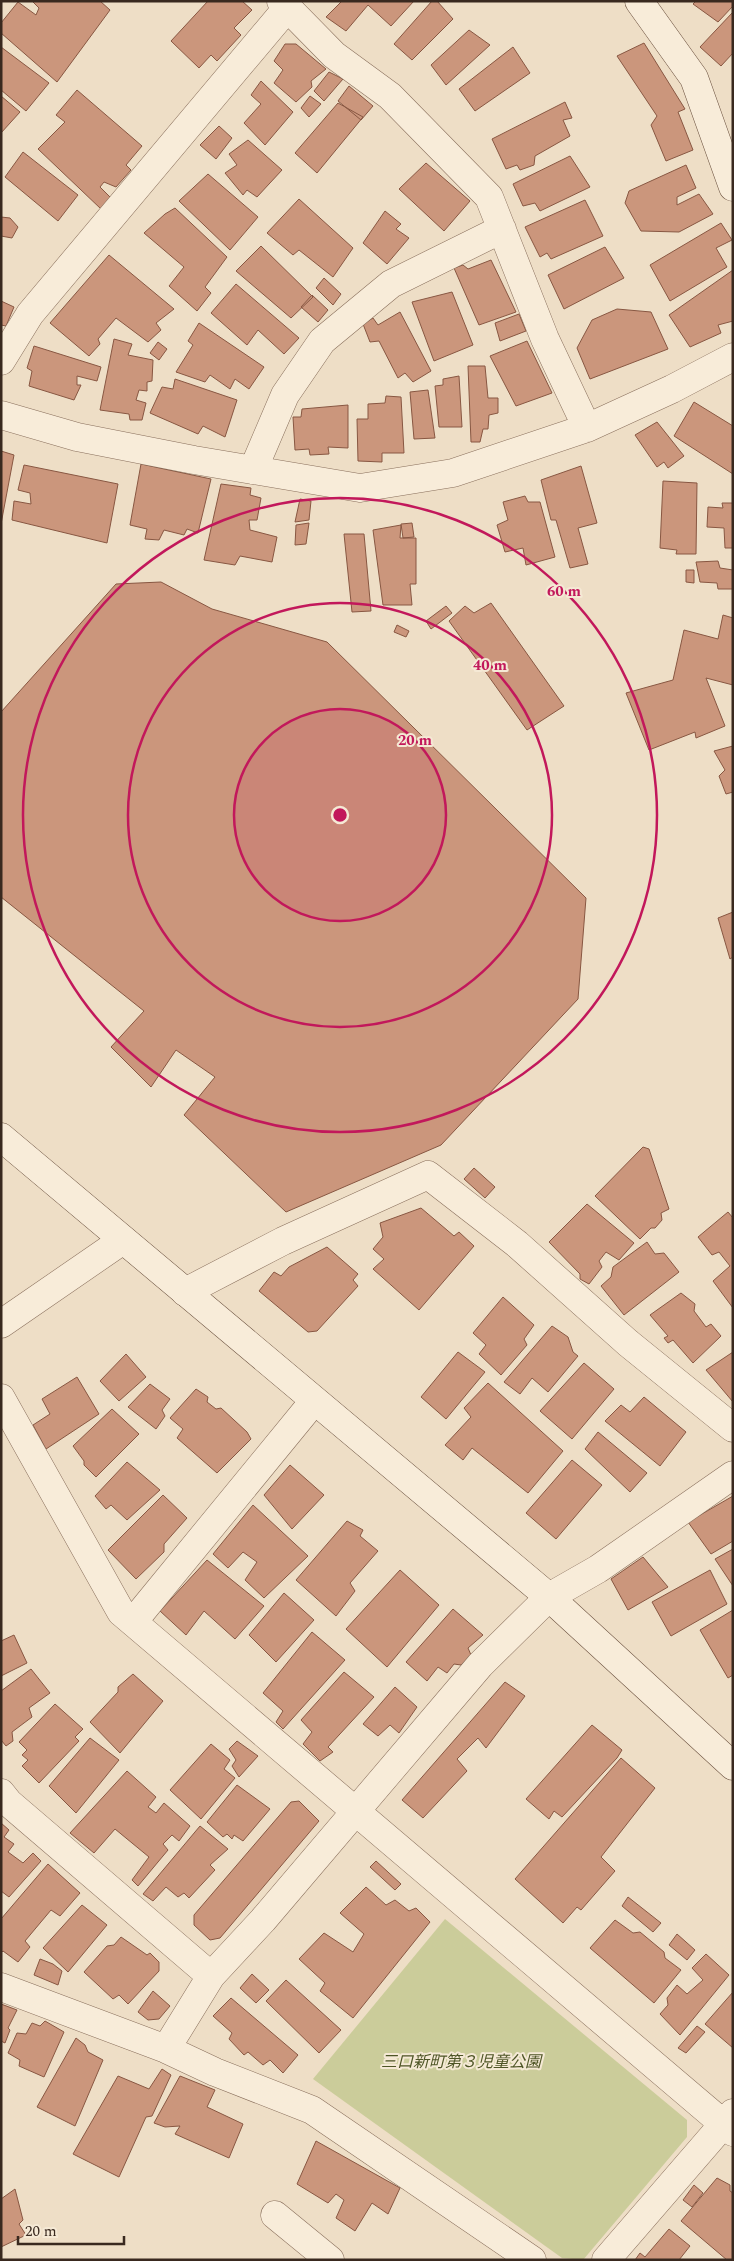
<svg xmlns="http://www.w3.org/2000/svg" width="734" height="2261" viewBox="0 0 734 2261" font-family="Spectral,'Noto Sans JP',serif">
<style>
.green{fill:#cbcc9a}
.building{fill:#cb967c;stroke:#885742}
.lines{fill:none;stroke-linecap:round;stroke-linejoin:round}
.street-casing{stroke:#896f5c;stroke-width:29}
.secondary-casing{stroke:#6b513f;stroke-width:29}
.street{stroke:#f8ecd9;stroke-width:28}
.secondary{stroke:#f8ecd9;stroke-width:28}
.ring{fill:none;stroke:#c2185b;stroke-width:2.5}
.labels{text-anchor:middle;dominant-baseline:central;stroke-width:4;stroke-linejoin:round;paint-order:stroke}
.park-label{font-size:16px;font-style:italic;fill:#4e5526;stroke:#f5e9d5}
.centre{fill:#c2185b;stroke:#f5e9d5;stroke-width:2.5}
.ring-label{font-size:15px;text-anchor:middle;font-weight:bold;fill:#c2185b;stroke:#f5e9d5;stroke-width:4;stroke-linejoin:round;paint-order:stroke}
</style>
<rect width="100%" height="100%" fill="#eedec6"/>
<path class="green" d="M445,1919L687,2120V2137L583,2260L562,2258L313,2079Z"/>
<path class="building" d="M32,1H100L110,10L57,82L1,33V23L18,2L36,15L39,8Z
M208,1H242L252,10L234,28L241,35L217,61L211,55L199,68L171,41Z
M342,1H414L391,26L368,5L346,31L326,17Z
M432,1H437L453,19L412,60L394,44Z
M696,1H733V6L718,22L693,4Z
M733,12V53L721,66L700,47Z
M469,30L490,45L446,85L431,65Z
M644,43L685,109L678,112L693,150L666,161L651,125L657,116L617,56Z
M285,44H296L326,69L311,81L312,87L296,102L274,83L283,70L274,61Z
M1,47L49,83L26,111L1,90Z
M513,47L530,73L475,111L459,89Z
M329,72L343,79L324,101L314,91Z
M261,81L293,112L265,145L244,123L261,104L251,95Z
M349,86L373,106L361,120L338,101Z
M77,90L142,146L126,165L131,170L116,187L104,182L100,187L112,199L101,209L38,149L65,122L56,115Z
M1,96L20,112L1,133Z
M310,96L321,104L309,117L301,108Z
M565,102L572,118L563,120L570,136L535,156L534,165L520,170L517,165L506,169L492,139Z
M338,103L363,117L317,173L295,153Z
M219,126L232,138L216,159L200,145Z
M248,140L282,170L257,197L247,190L243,195L225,173L237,165L229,154Z
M23,152L78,195L58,221L5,177Z
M570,156L590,187L540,211L535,203L523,206L513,184Z
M426,163L470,201L444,231L399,189Z
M686,165L696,188L677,197V205L699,194L713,214L679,232L641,231L625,203L629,191Z
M208,174L258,217L230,250L179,201Z
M299,199L353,248L333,277L299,250L293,255L267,233Z
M585,200L603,236L551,259L547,253L540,257L525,227Z
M175,208L227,257L205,287L211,293L197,311L169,286L184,267L144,233L165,214Z
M385,211L401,224L396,229L409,238L387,264L363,243Z
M1,217L10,218L18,227L12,238L1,236Z
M721,223L732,240L716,248L727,267L670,301L650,265Z
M261,246L313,297L291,318L236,271Z
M605,247L624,278L564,309L548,275Z
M109,255L174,309L156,323L161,330L148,342L116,318L98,339L100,344L89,356L50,323Z
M491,260L516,312L479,325L454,268L463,265L468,269Z
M733,270V321L718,325L721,333L690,347L669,315Z
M324,278L341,294L333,305L316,288Z
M236,284L299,338L284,354L258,330L247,345L211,313Z
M452,292L473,345L434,361L412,302Z
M312,295L328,310L318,322L301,307Z
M1,301L14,307L6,326L1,325Z
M617,309L651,312L668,349L590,379L577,348L592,320Z
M400,312L431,371L413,382L405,373L398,378L379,341L370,342L363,324L373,318L378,325Z
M519,314L526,331L500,341L495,323Z
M199,323L264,367L249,389L235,379L230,389L210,375L205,382L176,372L193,345L188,341Z
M114,339L132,344L128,355L153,360L152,381L147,382V391L139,390L136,400L146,403L142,420H130L129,414L100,410Z
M527,341L552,393L516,406L490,356Z
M158,342L167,349L159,360L150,353Z
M34,346L101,367L97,381L77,376V385H81L74,400L29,386L32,371L27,368Z
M468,366H485L488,398H498V413L489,415L488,429H483L480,442H471Z
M459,376L462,427H439L435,386L443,385V379Z
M175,379L237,400L225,437L203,426L198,434L150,413L162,387L173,389Z
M428,390L435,438L414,439L410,392Z
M386,396L401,397L404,453H382V462L358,461L357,419H368V404L385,403Z
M694,402L733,426V474L674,436Z
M348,405V448L328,447L329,454L310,455L309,449L295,450L293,417H301L302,409Z
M657,422L684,456L668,468L664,462L657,467L635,435Z
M1,451L14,455L1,524Z
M141,464L211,479L198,533L187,529L184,535L164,530L159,540L145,539L147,529L130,525Z
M24,465L118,484L107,543L12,520L14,501L31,504L30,493L18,490Z
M581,466L597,523L578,528L588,564L570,568L556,520H551L541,480Z
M663,481L697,483L696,554H676L677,550L660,548Z
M221,484L251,488L250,495L261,498L257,520H249L250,530L277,537L272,562L240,556L235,565L204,560Z
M525,496L528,502H540L555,557L526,565L523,548L505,552L497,525L508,520L503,502Z
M300,499L311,501L309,520L295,522Z
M722,503H733V548H725L724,528L707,527L708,507L723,508Z
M309,523L306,544L295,545L296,525Z
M412,523L414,537L403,538L401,524Z
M401,525L400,538H416V584H410L412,605H383L373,530Z
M344,534H364L371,611L352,612Z
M718,561L720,568L733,570V589H718L717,583L700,582L696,562Z
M686,570H694V583L686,582Z
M161,582L212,609L327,642L586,898L578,999L441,1145L286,1212L184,1115L215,1077L176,1050L151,1087L111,1047L144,1011L1,897V712L116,584Z
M491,603L564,706L527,730L449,621L465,606L474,613Z
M446,606L452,613L431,629L426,621Z
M723,615L733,618V685L706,678L725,726L696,738L695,732L649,750L626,693L673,680L684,630L718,639Z
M397,625L409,631L406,637L394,632Z
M733,746V792L726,794L719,776L725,770L714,751Z
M733,912V957L730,959L718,918Z
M643,1147L649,1149L669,1209L661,1213L662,1220L655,1228H651L640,1239L595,1196Z
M474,1168L495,1187L485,1198L464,1179Z
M587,1204L634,1243L619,1260L606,1252L599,1261L602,1267L589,1284L580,1279V1274L549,1242Z
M421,1208L454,1236L459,1232L474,1246L419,1310L373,1269L384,1259L373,1249L383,1237L380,1223Z
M728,1212L733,1218V1308L713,1281L730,1266L719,1252L712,1255L698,1237Z
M647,1242L655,1254L664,1253L679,1272L624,1315L601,1286L611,1277L613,1267Z
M327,1247L358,1274L353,1280L358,1286L317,1331L308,1332L259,1291L274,1272L281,1276L289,1267Z
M681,1293L695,1304L694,1311L706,1327L711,1324L721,1336L693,1363L673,1340L668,1343L664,1338L668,1336L650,1315Z
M503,1297L534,1325L524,1339L527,1345L501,1375L479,1354L486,1345L473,1333Z
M552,1326L568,1337L573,1352L578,1356L548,1392L532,1378L520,1394L504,1382Z
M458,1352L485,1372L446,1419L421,1397Z
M733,1352V1402L706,1370Z
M126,1354L146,1377L119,1401L100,1381Z
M584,1363L614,1389L572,1439L540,1411Z
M77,1377L99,1414L46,1449L33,1425L50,1414L42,1399Z
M488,1383L563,1451L528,1493L472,1448L463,1460L445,1445L471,1417L464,1408Z
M150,1384L170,1399L162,1410L165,1416L156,1429L128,1407Z
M196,1389L208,1397L207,1402L216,1409L221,1408L247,1432L251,1439L217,1473L177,1438L183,1429L170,1418Z
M644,1397L686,1432L660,1466L605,1421L621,1405L630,1412Z
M112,1409L139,1434L96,1477L84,1465V1461L73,1446Z
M598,1432L647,1473L630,1492L585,1449Z
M572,1460L602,1485L556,1539L526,1513Z
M127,1462L160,1490L127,1520L111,1505L106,1509L95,1496Z
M290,1465L324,1495L292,1529L264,1495Z
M163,1495L187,1518L164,1544V1552L136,1579L108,1550Z
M733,1496V1541L711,1554L688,1522Z
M253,1505L308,1556L264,1598L245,1580L257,1562L243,1552L228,1568L213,1554Z
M347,1521L363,1530L360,1536L378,1551L350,1583L355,1591L336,1616L296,1580Z
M733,1549V1586L715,1559Z
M643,1557L668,1587L628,1610L611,1579Z
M207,1560L264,1606L235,1639L204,1611L186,1635L160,1611Z
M400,1570L439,1605L387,1667L346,1629Z
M710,1570L727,1604L671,1636L652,1602Z
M284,1593L314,1620L276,1662L249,1635Z
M453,1609L483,1635L468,1648L471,1655L461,1665L454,1664L447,1673L438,1667L427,1681L406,1662Z
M733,1610V1675L728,1678L700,1630Z
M312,1632L345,1660L283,1729L276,1722L283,1711L263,1693Z
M14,1635L27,1663L1,1676V1641Z
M31,1669L50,1693L29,1708L32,1717L12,1732L13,1741L6,1746L1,1740V1691Z
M344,1672L374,1697L328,1747L333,1752L320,1761L303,1744L312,1732L301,1720Z
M133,1674L163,1701L120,1753L90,1722L118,1692V1687Z
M505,1682L525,1696L486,1748L478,1738L457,1759L467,1771L423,1818L402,1800Z
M395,1687L417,1707L399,1733L390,1725L378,1736L363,1724Z
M55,1704L83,1729L75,1737L79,1741L39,1783L22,1766L28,1760L22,1755L27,1750L19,1742Z
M592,1725L622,1750L617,1758L562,1817L554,1811L549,1819L526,1799Z
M90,1738L119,1760L76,1813L49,1786Z
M237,1741L258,1756L239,1777L232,1766L236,1760L229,1749Z
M211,1744L230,1760L224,1769L235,1778L201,1819L170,1790Z
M621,1758L655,1788L601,1857L615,1871L581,1910L577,1907L563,1923L515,1879Z
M127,1771L156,1797L148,1807L156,1813L164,1803L190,1826L179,1841L172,1835L163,1844L168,1850L138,1886L132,1880L149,1857L115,1829L94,1853L70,1833Z
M237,1785L270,1809L243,1841L234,1835L232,1839L227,1834L223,1837L207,1822Z
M299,1801L319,1821L220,1938L210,1940L194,1925V1915L291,1802Z
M1,1823L9,1830L4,1837L14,1844L8,1852L23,1863L33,1853L41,1861L9,1897L1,1891Z
M200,1826L228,1849L210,1865L215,1870L189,1898L184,1893L178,1897L166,1887L153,1901L143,1894Z
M376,1861L401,1884L395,1890L370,1867Z
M48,1864L80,1893L60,1916L51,1910L25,1941L30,1947L18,1962L3,1951L1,1953V1919Z
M366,1887L386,1905L395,1900L409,1911L416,1908L430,1922L353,2018L320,1991L325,1983L299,1959L324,1933L353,1952L364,1934L340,1913Z
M628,1897L661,1923L653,1932L622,1906Z
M82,1905L107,1925L68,1972L43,1948Z
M615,1920L633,1933L640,1932L664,1952L665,1958L681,1970L654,2003L590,1948Z
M677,1934L695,1950L687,1960L669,1945Z
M121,1937L147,1955L150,1953L159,1962V1971L128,2004L119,1995L113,1999L84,1972L107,1946L114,1945Z
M706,1954L729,1975L680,2035L660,2014L668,2005L667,1998L677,1985L687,1994L703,1980L692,1968Z
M40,1959L53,1964L62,1971L58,1985L34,1975Z
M252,1974L269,1990L256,2003L240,1988Z
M286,1980L341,2030L319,2053L266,2001Z
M153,1991L170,2006L159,2019L148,2020L138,2012Z
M733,1992V2048L705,2024Z
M231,1998L298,2055L283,2073L270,2060L263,2065L248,2052L244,2055L229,2039L232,2033L213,2016Z
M1,2004L17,2010L8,2028L10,2030L5,2043L1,2041Z
M45,2021L64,2032L44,2077L19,2066L20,2060L8,2053L17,2033L26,2034L32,2023L40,2026Z
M697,2026L705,2032L686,2053L678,2048Z
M76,2038L85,2045L88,2052L103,2060L75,2126L37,2107Z
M162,2069L171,2075L152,2116L146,2117L119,2177L73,2154L118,2076L149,2089Z
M180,2076L215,2090L207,2107L243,2124L229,2158L175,2134L180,2126L165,2127L154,2123Z
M316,2141L400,2188L388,2214L372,2203L355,2231L336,2218L344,2200L336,2194L328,2203L297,2184Z
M717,2178L730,2185V2191L733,2193V2260H727L681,2221Z
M694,2185L703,2193L692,2207L683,2200Z
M15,2189L23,2220L19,2224L26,2235L1,2247V2199Z
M669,2229L690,2246L679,2260H635L640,2253L645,2257Z"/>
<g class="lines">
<g class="street-casing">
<path id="street" d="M281,1L334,55L390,96L489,197L545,339L587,428
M1,361L30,314L288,7
M1,415L77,437L194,460L360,488L453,473L587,428L672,389L733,357
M253,470L285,395L322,341L391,284L502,229
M185,1292L283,1241L428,1175L517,1244L628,1343L733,1428
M1,1324L123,1240
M1,1398L121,1612L733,2132
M133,1622L314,1401
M1,1793L9,1803L211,1976
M1,1987L166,2049L215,2072L312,2110L532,2260
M166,2049L211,1976L263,1920L480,1665L549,1597L598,1569L733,1475
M275,2215L330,2260
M606,2260L733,2113"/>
</g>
<g class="secondary-casing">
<path id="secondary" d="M639,1L694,78L733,187
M1,1137L549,1597L733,1766"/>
</g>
<use href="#street" class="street"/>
<use href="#secondary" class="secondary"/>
</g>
<circle cx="340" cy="815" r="106" fill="#c2185b" fill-opacity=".12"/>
<g class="ring">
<circle cx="340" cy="815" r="106"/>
<circle cx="340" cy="815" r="212"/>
<circle cx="340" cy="815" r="317"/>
</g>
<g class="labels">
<g class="park-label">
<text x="461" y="2062">三口新町第３児童公園</text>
</g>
</g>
<circle cx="340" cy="815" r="8" class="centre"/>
<g class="ring-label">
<text x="564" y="596">60 m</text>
<text x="490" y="670">40 m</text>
<text x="415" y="745">20 m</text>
</g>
<rect width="734" height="2261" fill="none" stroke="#39291f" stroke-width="5"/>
<path d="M18 2236v8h106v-8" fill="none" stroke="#39291f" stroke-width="2.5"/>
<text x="25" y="2236" font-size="15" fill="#39291f" stroke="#f5e9d5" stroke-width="4" paint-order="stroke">20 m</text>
</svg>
